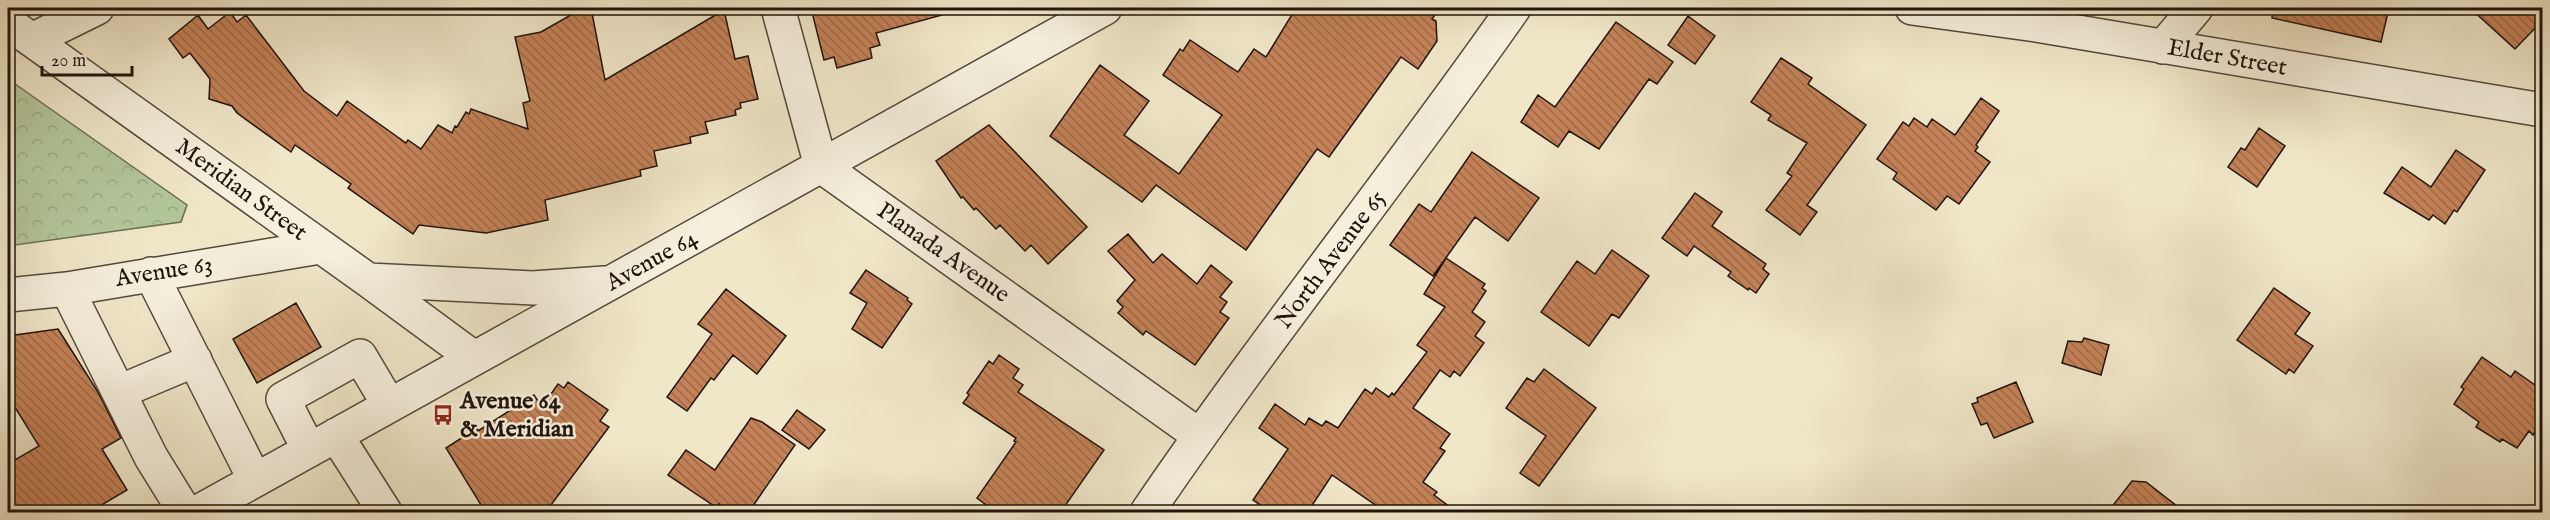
<svg xmlns="http://www.w3.org/2000/svg" width="2550" height="520" viewBox="0 0 2550 520" font-family="'IM FELL English',serif">
<style>
.park{fill:url(#park-crowns);stroke:#696e54;stroke-width:1.5}
.building{fill:url(#building-back-hatch);stroke:#1f140d;stroke-width:1.5}
.lines{fill:none;stroke-linecap:round;stroke-linejoin:round}
.minor-casing{stroke:#53493c;stroke-width:36}
.minor{stroke:#f5efdc;stroke-width:33}
.labels{text-anchor:middle;dominant-baseline:central;stroke-width:5;stroke-linejoin:round;paint-order:stroke}
.street-label{font-size:24px;fill:#1f140d;stroke:#f5efdc}
.poi-label{font-size:24px;font-weight:bold;fill:#1f140d;stroke:#f5efdc;text-anchor:start}
</style>
<defs>
<pattern id="park-crowns" width="20" height="18" patternUnits="userSpaceOnUse" patternTransform="scale(1.5)"><rect width="20" height="18" fill="#b3c79b"/><path d="M2 6a3 3 0 1 1 6 0M12 15a3 3 0 1 1 6 0" fill="none" stroke="#9aaa84"/></pattern>
<pattern id="building-back-hatch" width="6" height="6" patternUnits="userSpaceOnUse" patternTransform="scale(1.5)"><rect width="6" height="6" fill="#c58258"/><path d="M-1 5l2 2M0 0l6 6M5-1l2 2" fill="none" stroke="#9f6947"/></pattern>
</defs>
<rect width="100%" height="100%" fill="#f0e7c9"/>
<filter id="stains"><feTurbulence type="fractalNoise" baseFrequency=".00333" numOctaves="4"/><feColorMatrix values="0 0 0 0 .2 0 0 0 0 .09 0 0 0 0 .02 0 0 0 .5 -.17"/></filter>
<radialGradient id="worn" r=".72"><stop offset=".6" stop-color="#630" stop-opacity="0"/><stop offset="1" stop-color="#630" stop-opacity=".3"/></radialGradient>
<path class="park" d="M8,79L187,205L181,222L8,246Z"/>
<path class="building" d="M583,8H591L605,80L724,10L735,59L748,56L758,99L740,103L741,108L735,110L736,115L705,122L708,133L690,137L691,143L654,151L657,166L640,170L641,176L545,200L548,220L486,233L419,225L413,234L348,188L351,184L295,145L291,152L237,113L232,106L209,99L210,79L190,53L183,58L169,39L198,15L208,29L230,12L237,22L246,15L304,91L337,116L347,101L406,143L408,140L421,149L438,125L452,133L455,126L457,127L466,112L469,114L471,109L528,129L523,103L530,101L515,37L541,32Z
M811,8H941L942,15L876,33L880,45L870,48L872,58L837,68L834,57L824,60Z
M1296,8H1440L1432,19L1436,21L1437,41L1418,69L1401,57L1329,157L1317,149L1246,250L1156,185L1142,202L1050,136L1100,65L1149,101L1124,135L1179,174L1222,115L1163,75L1180,49L1183,51L1190,40L1238,72L1254,49L1266,57Z
M2273,8H2389L2381,42L2272,18Z
M2470,8H2542V21L2515,49Z
M1688,16L1715,36L1695,64L1668,45Z
M1616,22L1673,62L1657,84L1649,79L1599,149L1569,131L1558,147L1521,122L1538,95L1555,107Z
M1781,58L1812,78L1808,84L1866,125L1807,205L1817,212L1800,235L1766,210L1792,176L1787,173L1807,143L1768,120L1771,115L1751,102Z
M1981,98L1999,111L1976,145L1978,147L1975,151L1990,162L1959,204L1947,196L1936,210L1893,179L1897,173L1877,159L1903,122L1909,126L1914,118L1927,127L1932,119L1955,135Z
M989,125L1087,227L1048,264L1031,245L1025,251L1000,225L996,229L976,208L974,210L963,197L961,198L936,161Z
M2259,128L2285,146L2257,187L2228,167L2241,148L2245,150Z
M2456,150L2485,170L2457,212L2454,210L2445,224L2433,215L2429,220L2384,193L2402,167L2431,187Z
M1472,152L1539,198L1508,241L1475,217L1433,276L1390,245L1419,204L1431,212Z
M1695,193L1722,212L1712,226L1766,264L1763,269L1769,274L1756,293L1749,288L1748,290L1728,276L1731,272L1694,246L1687,256L1662,238Z
M1128,234L1153,263L1162,254L1197,284L1211,265L1232,282L1220,297L1227,302L1220,312L1229,318L1195,365L1146,331L1143,335L1118,313L1123,307L1117,301L1135,280L1108,251Z
M1612,250L1649,276L1619,318L1612,314L1589,346L1541,312L1577,261L1595,274Z
M1446,258L1485,284L1482,288L1486,291L1472,312L1485,322L1475,336L1484,343L1460,376L1454,371L1450,377L1440,370L1413,408L1450,434L1440,448L1445,451L1423,482L1437,492L1434,495L1458,513H1387L1332,475L1307,513H1272L1253,500L1288,449L1259,428L1275,404L1305,425L1309,418L1322,426L1326,421L1338,428L1365,389L1372,394L1376,388L1389,397L1392,393L1394,395L1427,352L1417,345L1445,307L1424,294Z
M866,270L908,298L907,300L912,304L882,348L852,329L867,303L850,293Z
M2274,288L2310,313L2295,334L2313,346L2294,373L2289,369L2286,374L2237,340Z
M726,289L786,336L757,374L733,355L714,380L711,378L687,411L667,397L712,334L698,324Z
M296,303L321,347L257,383L233,339Z
M58,329L98,392L121,438L102,449L127,490L88,513H8V464L39,446L8,396V336Z
M2084,338L2109,345L2101,375L2062,363L2068,341L2082,342Z
M999,355L1019,369L1013,378L1023,385L1018,392L1104,450L1060,513H997L977,498L1016,442L1014,441L1016,438L963,403L969,395L967,393L989,361L993,364Z
M2482,357L2511,377L2515,371L2542,390V421L2533,435L2529,431L2517,448L2502,439L2500,442L2476,427L2479,422L2454,404L2464,389L2461,387Z
M1544,369L1596,408L1539,486L1520,473L1546,436L1506,408L1527,378L1534,382Z
M568,382L608,410L600,421L609,427L545,513H486L446,448L477,428L478,431L534,395L542,407L558,384L564,388Z
M2016,382L2033,422L1994,438L1987,423L1981,425L1972,404L1978,402L1977,398Z
M797,410L825,430L809,449L782,430Z
M751,418L762,422L795,445L748,513H730L719,504L717,508L668,475L686,450L715,470Z
M2132,481L2146,482L2186,513H2107Z"/>
<g class="lines">
<g class="minor-casing">
<path id="minor" d="M778,8L821,166L1200,436
M1912,8L2036,25L2542,110
M8,23L368,280L474,358
M32,40L97,8
M2163,47L2196,8
M151,274L255,480
M368,280L533,288L604,283
M67,289L151,457L185,512
M8,295L67,289L320,247
M119,392L195,360
M336,435L385,512
M309,450L283,399L360,356L389,405
M198,512L1105,8
M1147,512C1264,340 1395,178 1514,8"/>
</g>
<use href="#minor" class="minor"/>
</g>
<defs>
<g id="bus-bare" transform="scale(1.62)"><path d="M-5-6H5V4H4V6H2V4H-2V6H-4V4H-5ZM-3.5-4V0h7V-4ZM-3.5 1.2v1.5H-2V1.2ZM2 1.2v1.5H3.5V1.2Z" fill="#8f2418" stroke="#f5efdc" stroke-width="2.5" paint-order="stroke"/></g>
</defs>
<g fill-rule="evenodd">
<use href="#bus-bare" x="443" y="415"/>
</g>
<g class="labels">
<g class="street-label">
<text transform="translate(2227 58) rotate(10)">Elder Street</text>
<text transform="translate(241 190) rotate(36)">Meridian Street</text>
<text transform="translate(943 253) rotate(35)">Planada Avenue</text>
<text transform="translate(1331 260) rotate(-53)">North Avenue 65</text>
<text transform="translate(652 261) rotate(-29)">Avenue 64</text>
<text transform="translate(164 272) rotate(-9)">Avenue 63</text>
</g>
<g class="poi-label">
<text x="460" y="401">Avenue 64<tspan x="460" dy="28">&amp; Meridian</tspan></text>
</g>
</g>
<rect width="2550" height="520" fill="none" stroke="#f0e7c9" stroke-width="30"/>
<rect x="9" y="9" width="2532" height="502" fill="none" stroke="#1f140d" stroke-width="3"/>
<rect x="15" y="15" width="2520" height="490" fill="none" stroke="#1f140d" stroke-width="1.5"/>
<path d="M42 66v9h90v-9" fill="none" stroke="#1f140d" stroke-width="3"/>
<text x="51" y="66" font-size="18" fill="#1f140d" stroke="#f5efdc" stroke-width="4.5" paint-order="stroke">20 m</text>
<rect width="100%" height="100%" filter="url(#stains)"/>
<rect width="100%" height="100%" fill="url(#worn)"/>
</svg>
